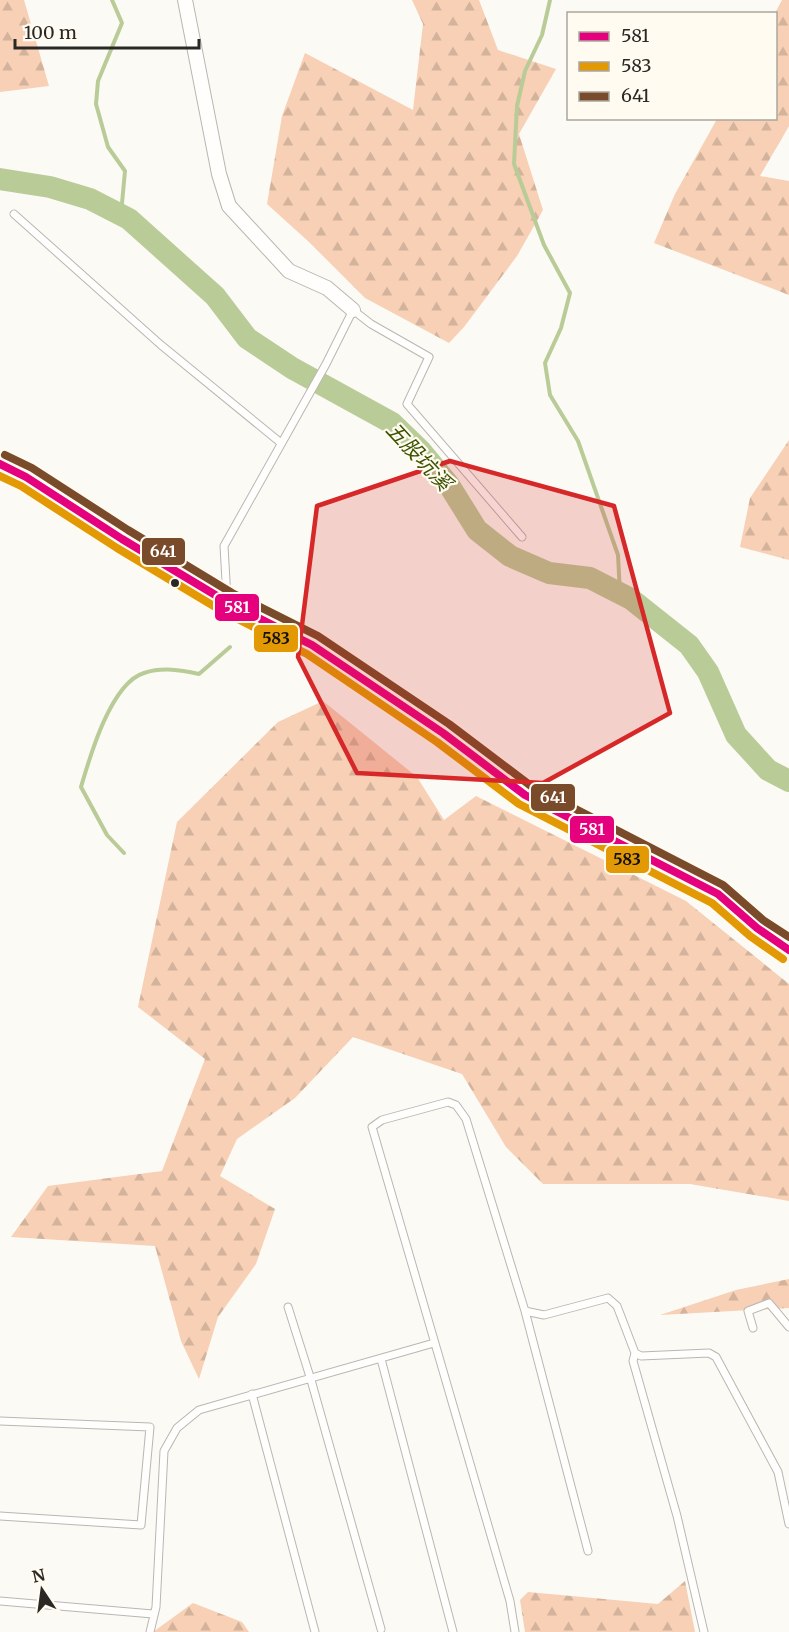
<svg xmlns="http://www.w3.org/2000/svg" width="789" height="1632" viewBox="0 0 789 1632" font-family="Merriweather,'Noto Sans TC',serif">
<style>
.forest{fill:url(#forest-firs)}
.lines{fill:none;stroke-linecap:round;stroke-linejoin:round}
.stream{stroke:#b9cc98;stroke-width:4}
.river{stroke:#b9cc98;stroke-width:22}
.lane-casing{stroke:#b8b7b2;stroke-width:9}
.street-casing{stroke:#b8b7b2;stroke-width:16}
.secondary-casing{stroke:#b8b7b2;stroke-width:22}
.lane{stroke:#fffefd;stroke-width:7}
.street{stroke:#fffefd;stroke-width:14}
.secondary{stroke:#fffefd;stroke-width:20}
.bus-1-casing{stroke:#fffbf1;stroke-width:12}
.bus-2-casing{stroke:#fffbf1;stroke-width:12}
.bus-3-casing{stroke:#fffbf1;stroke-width:12}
.bus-1{stroke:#e5007d;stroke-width:8}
.bus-2{stroke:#e29904;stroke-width:8}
.bus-3{stroke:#7a4b2a;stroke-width:8}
.marked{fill:#d62828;fill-opacity:0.2;stroke:#d62828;stroke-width:4.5;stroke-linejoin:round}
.bus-dot{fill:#2a2824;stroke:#fffbf1;stroke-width:2}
.labels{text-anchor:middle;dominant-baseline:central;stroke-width:4.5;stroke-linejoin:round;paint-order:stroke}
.water-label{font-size:21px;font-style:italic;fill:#3b5200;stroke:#fffbf1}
.line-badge{stroke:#fffbf1;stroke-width:2}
.badge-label{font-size:16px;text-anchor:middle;font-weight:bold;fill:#fff}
.pale-badge-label{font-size:16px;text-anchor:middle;font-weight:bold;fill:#111}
</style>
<defs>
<pattern id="forest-firs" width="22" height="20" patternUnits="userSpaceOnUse" patternTransform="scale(1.5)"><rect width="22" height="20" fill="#f7d0b5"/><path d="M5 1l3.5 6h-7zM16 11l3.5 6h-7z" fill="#d4b39c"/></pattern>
</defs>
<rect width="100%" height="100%" fill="#fcfaf4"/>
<path class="forest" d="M0,0H24L49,86L0,92Z
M412,0H479L498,50L556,69L519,134L543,210L517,256L464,327L449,343L365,298L309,242L267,204L282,116L305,53L413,110L423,24Z
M782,0H789V126L760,176L789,181V295L654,243L675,194L717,119L776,118L775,13Z
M789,440V560L740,547L750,498Z
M323,701L417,777L444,820L476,796L686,901L789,984V1201L690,1184H543L506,1147L462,1074L353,1037L295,1098L237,1139L220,1176L275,1209L256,1264L218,1317L199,1379L181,1341L155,1246L11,1237L48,1186L162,1171L205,1059L138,1007L177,822L278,722Z
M789,1279V1308L660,1315L736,1290Z
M685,1581L695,1632H525L520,1600L528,1592L658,1604Z
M193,1603L242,1622L249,1632H153Z"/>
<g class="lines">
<path class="stream" d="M112,0L122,23L98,81L96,104L108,147L125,171L121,214
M550,0L542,35L525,71L517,106L514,164L544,245L570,293L561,328L545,363L550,395L578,441L618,555L620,593
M124,853L107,835L81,787C90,756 111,683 144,673C163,667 180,670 199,674L230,647"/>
<path class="river" d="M0,179L50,187L90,199L129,219L215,296L247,338L292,368L392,423L421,451L449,485L477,530L510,556L549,573L590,578L631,599L689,645L708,672L736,735L768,770L789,781"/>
<g class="lane-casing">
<path id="lane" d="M14,214L161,345L281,443
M227,599L224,546L326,364L353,310L371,324L429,357L407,404L522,537
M288,1307L311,1380L381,1629
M525,1311L588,1551
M753,1328L748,1311L769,1303L789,1327
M635,1353L633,1361L677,1516L704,1632
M381,1359L453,1632
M252,1394L315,1632
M0,1421L150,1427L141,1525L0,1516
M0,1601L153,1614
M150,1632L156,1607L164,1451L177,1428L199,1410L434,1343
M515,1632L510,1601L372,1127L382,1120L448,1102L456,1105L466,1119L525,1311L544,1315L608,1298L617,1306L635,1353L641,1356L709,1353L716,1357L778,1472L789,1524"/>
</g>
<g class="street-casing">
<path id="street" d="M185,0L219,174L229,206L289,271L327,288L353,310"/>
</g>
<g class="secondary-casing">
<path id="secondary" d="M0,464L26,477L122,539L227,602L312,645L443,733L525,795L591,830L718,894L757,928L789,950"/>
</g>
<use href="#lane" class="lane"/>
<use href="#street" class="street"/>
<use href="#secondary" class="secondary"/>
<g class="bus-1-casing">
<path id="bus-1" d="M0,464L26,477L122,539L227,602L312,645L443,733L525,795L718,894L757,928L789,950"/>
</g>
<g class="bus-2-casing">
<path id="bus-2" d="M0,476L21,486L117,548L222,611L307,654L437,742L519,804L712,903L750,936L783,959"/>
</g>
<g class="bus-3-casing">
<path id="bus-3" d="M5,455L32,468L128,530L232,593L318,636L449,724L531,786L723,885L763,920L789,937"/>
</g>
<use href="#bus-1" class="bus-1"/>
<use href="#bus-2" class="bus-2"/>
<use href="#bus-3" class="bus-3"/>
</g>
<path class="marked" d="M450,461L614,506L670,713L543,783L357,773L298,657L317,506Z"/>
<circle class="bus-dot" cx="175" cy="583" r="5"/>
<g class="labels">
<g class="water-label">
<text transform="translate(419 456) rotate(47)">五股坑溪</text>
</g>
</g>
<g class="line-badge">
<rect x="141" y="537" width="45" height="29" rx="6" fill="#7a4b2a"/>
<rect x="214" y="593" width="46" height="29" rx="6" fill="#e5007d"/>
<rect x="253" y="624" width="46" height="29" rx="6" fill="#e29904"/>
<rect x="530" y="783" width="46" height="29" rx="6" fill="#7a4b2a"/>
<rect x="569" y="815" width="46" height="29" rx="6" fill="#e5007d"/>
<rect x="605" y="845" width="45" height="29" rx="6" fill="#e29904"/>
</g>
<g class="badge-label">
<text x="163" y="557">641</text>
<text x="237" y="613">581</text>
<text x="553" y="803">641</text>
<text x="592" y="835">581</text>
</g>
<g class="pale-badge-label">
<text x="276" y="644">583</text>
<text x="627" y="865">583</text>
</g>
<rect x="567" y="12" width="210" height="108" fill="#fffbf1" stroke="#aaa79f" stroke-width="1.5"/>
<rect x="579" y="32" width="30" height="9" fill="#e5007d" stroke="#aaa79f" stroke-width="1.5"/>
<text x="621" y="42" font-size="18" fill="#2a2824">581</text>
<rect x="579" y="62" width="30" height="9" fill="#e29904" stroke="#aaa79f" stroke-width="1.5"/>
<text x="621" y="72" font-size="18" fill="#2a2824">583</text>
<rect x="579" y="92" width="30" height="9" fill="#7a4b2a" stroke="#aaa79f" stroke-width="1.5"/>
<text x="621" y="102" font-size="18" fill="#2a2824">641</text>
<g transform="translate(42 1590) rotate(347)" stroke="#fffbf1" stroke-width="4.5" paint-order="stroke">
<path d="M0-4.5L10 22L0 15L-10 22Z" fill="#2a2824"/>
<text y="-9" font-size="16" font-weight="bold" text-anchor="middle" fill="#2a2824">N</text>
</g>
<path d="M15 39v9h184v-9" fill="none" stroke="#2a2824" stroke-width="3"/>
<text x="24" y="39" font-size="18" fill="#2a2824" stroke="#fffbf1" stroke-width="4.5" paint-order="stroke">100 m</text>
</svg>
